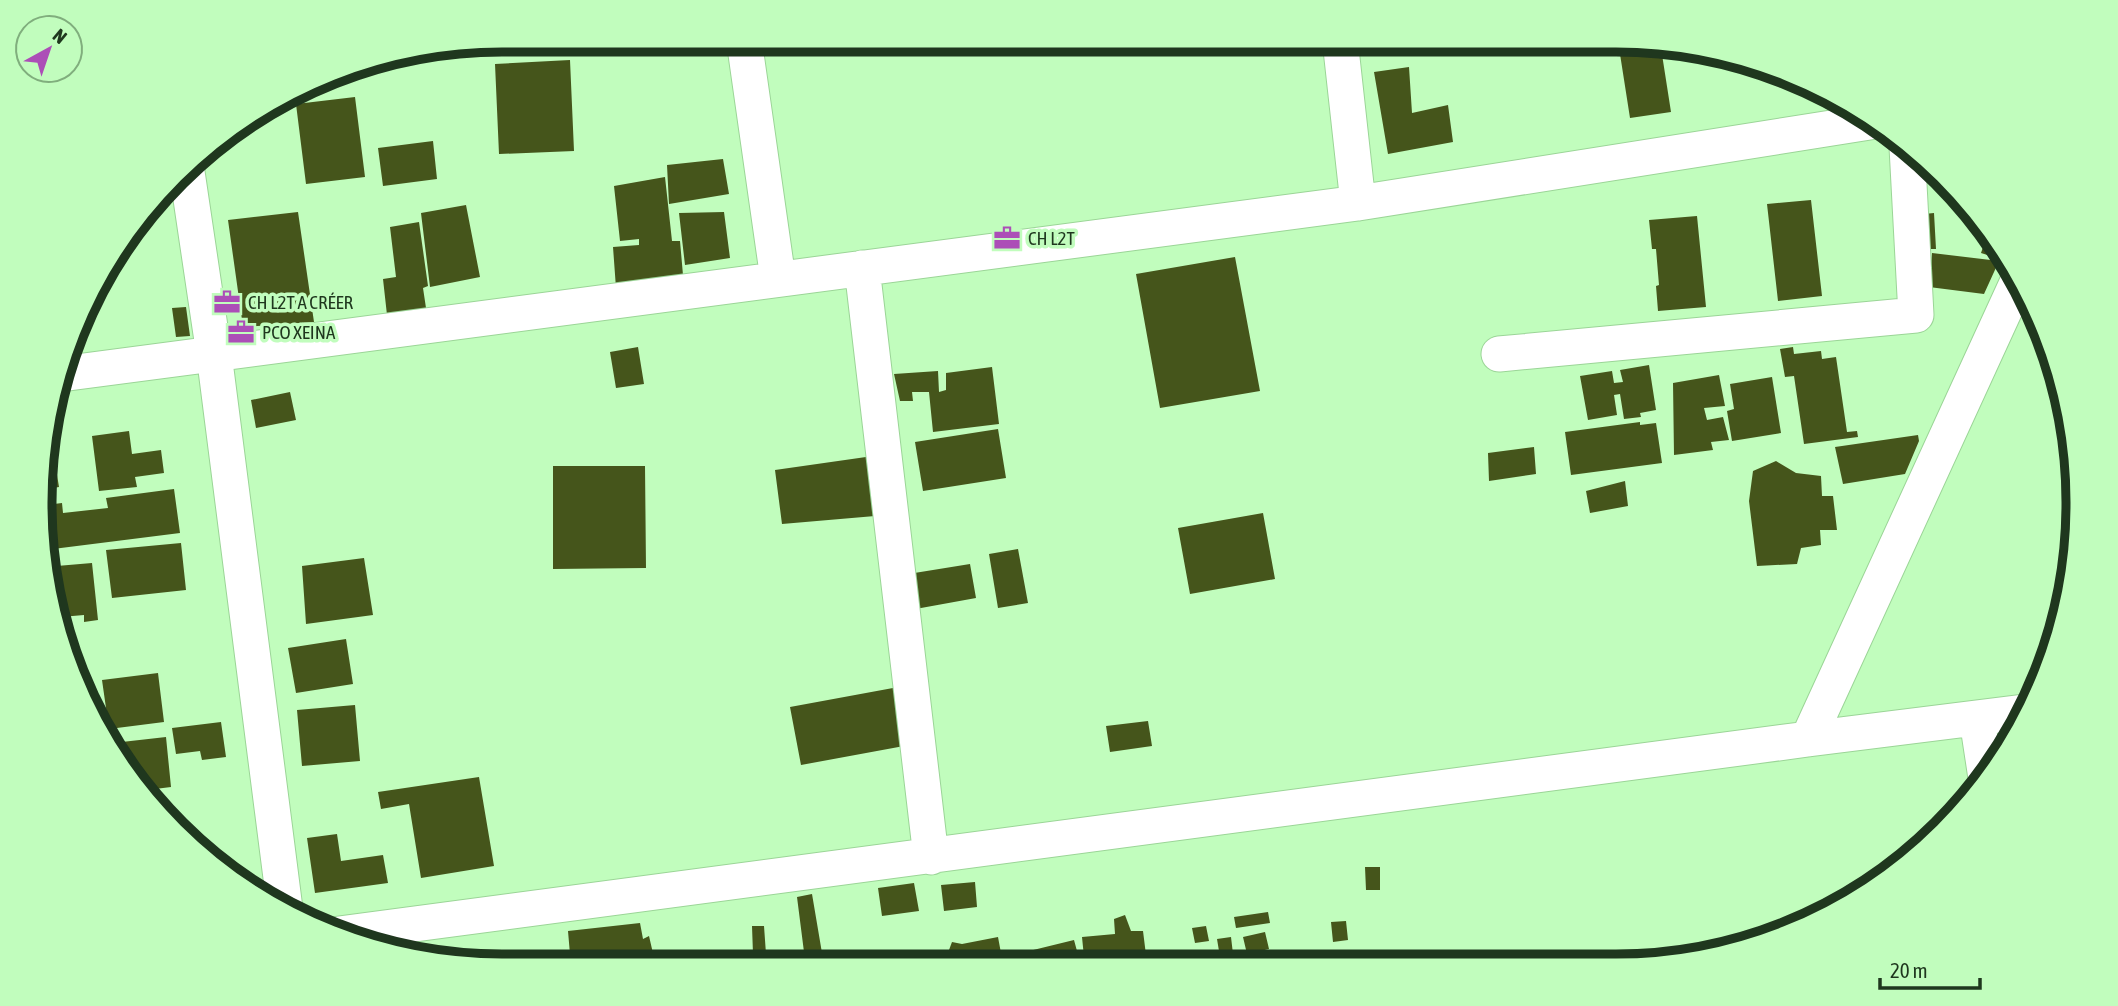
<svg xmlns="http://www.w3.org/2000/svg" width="2118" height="1006" viewBox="0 0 2118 1006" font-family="'Asap Condensed',sans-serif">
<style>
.building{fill:#45551b}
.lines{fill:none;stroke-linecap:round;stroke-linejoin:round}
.minor-casing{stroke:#9bd597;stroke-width:37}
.minor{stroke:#fff;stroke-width:35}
.labels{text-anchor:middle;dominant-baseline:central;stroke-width:7;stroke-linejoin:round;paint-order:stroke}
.poi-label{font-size:19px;fill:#1f371e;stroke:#c1fdbd;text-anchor:start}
.rim{fill:none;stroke:#1f371e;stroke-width:9}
</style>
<rect width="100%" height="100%" fill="#c1fdbd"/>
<path class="building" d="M1661,48L1671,112L1630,118L1620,54Z
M570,60L574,151L499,154L495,64Z
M1409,67L1412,113L1448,105L1453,142L1388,154L1374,72Z
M355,97L365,177L306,184L296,104Z
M433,141L437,179L383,186L378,148Z
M723,159L729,194L669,204L667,165Z
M665,177L672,241H680L683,275L616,288L613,247L639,245V239L620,241L614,186Z
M1811,200L1822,296L1778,301L1767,204Z
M466,205L480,277L430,287L421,213Z
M298,212L314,322L243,327L228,220Z
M724,212L730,258L685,265L679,213Z
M1934,213L1936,249H1926L1924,214Z
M1697,216L1706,307L1658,311L1656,286L1659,285L1656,249H1652L1649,220Z
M419,222L428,286L423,288L426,308L387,315L383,279L396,277L390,227Z
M1988,232L2001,247L1997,258L1981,253Z
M1932,253L1999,261L1984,294L1929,287Z
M1235,257L1260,391L1160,408L1136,274Z
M186,307L190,336L176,337L172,308Z
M638,347L644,384L616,388L610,352Z
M1793,347L1794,354L1821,351L1822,359L1836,357L1847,432L1857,431L1858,437L1804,444L1794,376L1785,377L1780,349Z
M1649,365L1656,410L1640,413L1641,417L1624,419L1620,394L1614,395L1617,415L1588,420L1580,376L1612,371L1614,383L1623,382L1620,370Z
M992,367L999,424L933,432L929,392H912L913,401H900L894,374L938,371L939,392L946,390V373Z
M1719,375L1725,406L1704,408L1707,420L1723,417L1729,440L1711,442L1713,450L1674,455L1673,383Z
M1772,377L1781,433L1732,441L1727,411L1734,409L1730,384Z
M290,392L296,420L256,428L251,400Z
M1640,422V425L1656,423L1662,463L1571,475L1565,432Z
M998,429L1006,478L923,491L915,442Z
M129,431L132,454L161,450L164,473L135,477L137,487L99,491L92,436Z
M1918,435L1919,441L1905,474L1843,484L1835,447Z
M51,438L59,487L47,489L48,439Z
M1534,447L1536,474L1489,481L1488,453Z
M866,457L875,516L782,524L775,470Z
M1776,461L1796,473L1821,476L1822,496H1833L1837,530H1820L1821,545L1801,548L1797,564L1757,566L1749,501L1753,471Z
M553,466H645L646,568L553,569Z
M1625,481L1628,506L1590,513L1586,491Z
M174,489L180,533L45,550L46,505L62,503L63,513L108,508L106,498Z
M1263,513L1275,579L1190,594L1178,528Z
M181,543L186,590L112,598L106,550Z
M1018,549L1028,603L998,608L989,554Z
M364,558L373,615L306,624L302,566Z
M92,563L98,620L84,622V615L61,617L45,567Z
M970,564L976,598L910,610L902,575Z
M346,639L353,684L296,693L288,648Z
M158,673L164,722L109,729L102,680Z
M893,688L904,746L801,765L790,707Z
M355,705L360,761L302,766L297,710Z
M1148,721L1152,746L1110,752L1106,726Z
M221,722L226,757L202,760L200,751L176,754L172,728Z
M166,737L171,787L147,790L113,743Z
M479,777L494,866L421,878L409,804L381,809L378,792Z
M337,834L341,861L383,855L388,883L315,893L307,838Z
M1365,867H1380V890H1366Z
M975,882L977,907L944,911L941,885Z
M914,883L919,911L882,916L878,888Z
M812,894L822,953L804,952L797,897Z
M1268,912L1270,923L1236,928L1234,917Z
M1125,915L1131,931H1143L1146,955L1110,959L1102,952L1084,957L1082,937L1115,934L1114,919Z
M1346,921L1348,940L1333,942L1331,922Z
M640,923L643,939L649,936L655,962L637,965L571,966L568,931Z
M752,926H764L766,954H753Z
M1206,926L1209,941L1195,943L1192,928Z
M1265,932L1269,949L1247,954L1243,937Z
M998,937L1003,964H952L949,950L952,942L962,944Z
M1231,937L1233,954L1220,957L1217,939Z
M1074,940L1080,962L1100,959L1101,964H1029L1025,952Z
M1267,954L1268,963H1249L1248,955Z"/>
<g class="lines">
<g class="minor-casing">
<path id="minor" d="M744,40L778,279
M1340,40L1358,203
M187,172L214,354L285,909
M862,268L931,857
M1499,354L1916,315L1907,147
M61,374L1358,203L1876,121
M1977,719L1986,778
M1808,739L2018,281
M339,934L1808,739L2024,712"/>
</g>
<use href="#minor" class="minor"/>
</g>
<defs>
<g id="office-bare" transform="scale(2.1)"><path d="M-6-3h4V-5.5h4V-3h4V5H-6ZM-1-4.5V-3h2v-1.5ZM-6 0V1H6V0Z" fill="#ac4eb7" stroke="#c1fdbd" stroke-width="2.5" paint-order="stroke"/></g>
</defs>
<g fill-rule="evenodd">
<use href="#office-bare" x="1007" y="238"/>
<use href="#office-bare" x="227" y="302"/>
<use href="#office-bare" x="241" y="332"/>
</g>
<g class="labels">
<g class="poi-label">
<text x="1028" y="238">CH L2T</text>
<text x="248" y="302">CH L2T A CRÉER</text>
<text x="262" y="332">PCO XEINA</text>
</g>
</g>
<path d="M0 0H2118V1006H0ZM502 52H1616A450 450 0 0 1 2066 502V504A450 450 0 0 1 1616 954H502A450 450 0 0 1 52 504V502A450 450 0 0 1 502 52Z" fill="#c1fdbd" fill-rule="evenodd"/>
<path class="rim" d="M502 52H1616A450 450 0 0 1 2066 502V504A450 450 0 0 1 1616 954H502A450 450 0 0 1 52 504V502A450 450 0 0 1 502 52Z"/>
<g transform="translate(49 49) rotate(40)"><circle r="33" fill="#c1fdbd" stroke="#80ae7d" stroke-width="2"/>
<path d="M0-5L12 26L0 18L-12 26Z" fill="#ac4eb7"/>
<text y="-10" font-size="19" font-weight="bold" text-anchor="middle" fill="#1f371e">N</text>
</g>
<path d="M1880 978v10h100v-10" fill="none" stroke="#1f371e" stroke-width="3.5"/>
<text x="1890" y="978" font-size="21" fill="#1f371e" stroke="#c1fdbd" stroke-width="5" paint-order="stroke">20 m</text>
</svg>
